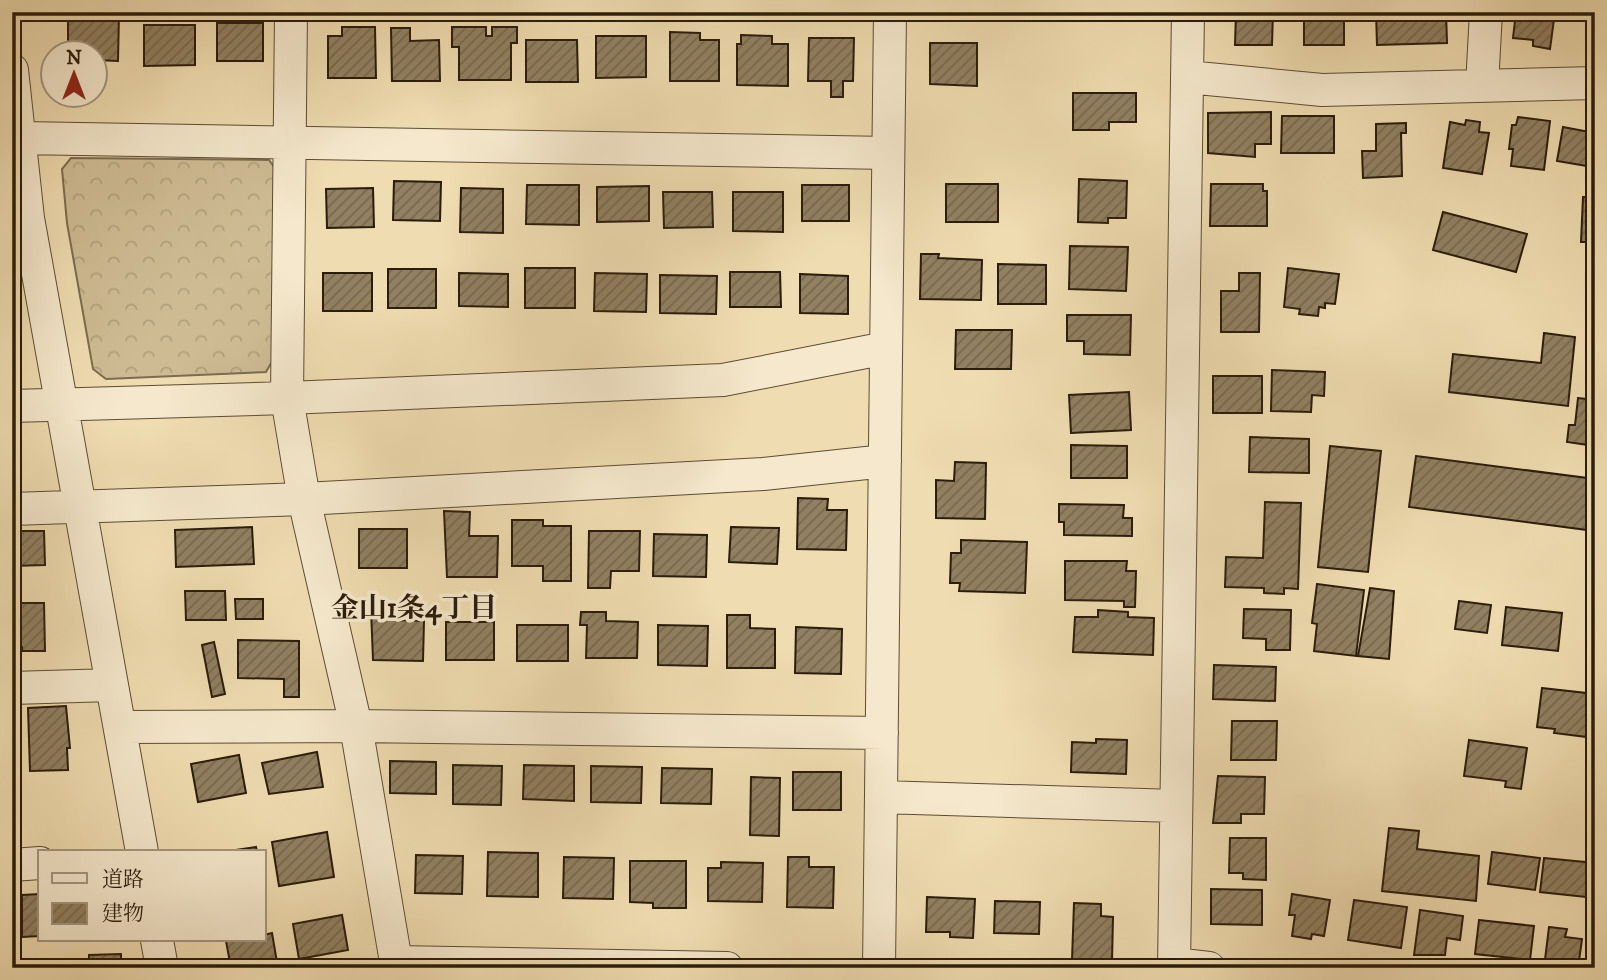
<svg xmlns="http://www.w3.org/2000/svg" width="1607" height="980" viewBox="0 0 1607 980" font-family="'IM FELL DW Pica','Noto Serif JP',serif">
<style>
.forest{fill:url(#forest-crowns);stroke:#7c6c50;stroke-width:2}
.building{fill:url(#building-hatch);stroke:#2b1c0c;stroke-width:2}
.lines{fill:none;stroke-linecap:round;stroke-linejoin:round}
.street-casing{stroke:#5c4c35;stroke-width:34}
.street{stroke:#f5e8cc;stroke-width:32}
.labels{text-anchor:middle;dominant-baseline:central;stroke-width:7;stroke-linejoin:round;paint-order:stroke}
.neighbourhood-label{font-size:28px;font-weight:bold;fill:#2b1c0c;stroke:#f5e8cc}
</style>
<defs>
<pattern id="forest-crowns" width="20" height="18" patternUnits="userSpaceOnUse" patternTransform="scale(1.75)"><rect width="20" height="18" fill="#cebb94"/><path d="M2 6a3 3 0 1 1 6 0M12 15a3 3 0 1 1 6 0" fill="none" stroke="#b1a07e"/></pattern>
<pattern id="building-hatch" width="6" height="6" patternUnits="userSpaceOnUse" patternTransform="scale(1.75)"><rect width="6" height="6" fill="#918061"/><path d="M-1 1l2-2M0 6l6-6M5 7l2-2" fill="none" stroke="#77684e"/></pattern>
</defs>
<rect width="100%" height="100%" fill="#efdcb0"/>
<filter id="stains"><feTurbulence type="fractalNoise" baseFrequency=".00286" numOctaves="4"/><feColorMatrix values="0 0 0 0 .2 0 0 0 0 .09 0 0 0 0 .02 0 0 0 .5 -.17"/></filter>
<radialGradient id="worn" r=".72"><stop offset=".6" stop-color="#630" stop-opacity="0"/><stop offset="1" stop-color="#630" stop-opacity=".3"/></radialGradient>
<path class="forest" d="M71,158L269,160L277,171L274,358L266,372L106,379L93,369L67,223L62,169Z"/>
<path class="building" d="M1236,12H1273L1272,45H1235Z
M1304,12H1344V45H1304Z
M1376,12H1446L1447,43L1377,45Z
M1516,12H1555L1550,49L1533,46V40L1513,38Z
M68,13H119L118,61L94,60V52H68Z
M217,23H263V61H217Z
M144,25H195V65L144,66Z
M342,27H375L376,78H328V36H342Z
M452,27H486V36H492V27H517V43H511V80H459V47H452Z
M391,28H410V41L439,40L440,81H392Z
M670,32L700,33V40H719V81H670Z
M741,35L772,36V44H788V86L737,85V44H741Z
M596,36H646V77L596,78Z
M809,38H854L853,81H843V97H831V81H808Z
M526,40H577L578,82H526Z
M930,43H977V86L930,84Z
M1073,93H1136V122H1109V130H1073Z
M1271,112V144H1255V157L1208,153V113Z
M1282,116H1334V153H1281Z
M1518,117L1550,121L1544,170L1511,166L1513,149H1509L1512,125H1516Z
M1466,120L1480,122L1479,132L1489,133L1482,174L1443,168L1450,122L1465,125Z
M1406,123V133H1401L1402,176L1363,178L1362,151H1376V124Z
M1563,127L1595,133L1593,167L1557,161Z
M1079,179L1127,181L1126,218H1108V223L1078,222Z
M394,181L441,182L440,221L393,220Z
M946,184H998V222H946Z
M1211,184H1263V191H1267V226H1210Z
M527,185H579V225L526,224Z
M802,185H849V221H802Z
M649,186V221L597,222V187Z
M373,188L374,227L327,228L326,189Z
M461,188L503,189V233L460,232Z
M663,192H712L713,227L664,228Z
M733,192H783V232L733,231Z
M1583,197L1595,198V242H1581Z
M1443,212L1527,234L1516,272L1433,250Z
M1070,246L1128,247L1126,291L1069,289Z
M921,254H939L938,258L982,260L981,300L920,299Z
M998,264L1046,265V304H998Z
M525,268H575V308H525Z
M1288,268L1339,274L1335,304L1325,303V308L1319,307L1318,316L1299,314L1300,309L1284,307Z
M388,269H436V308H388Z
M730,272H780L781,307H730Z
M323,273H372V311H323Z
M459,273L508,274V307L459,306Z
M595,273L647,274L646,312L594,311Z
M1239,273H1260L1259,332H1221V291H1239Z
M800,274L848,276V314L800,313Z
M660,275L717,276L716,314L660,313Z
M1067,315H1131L1130,355L1084,354V341H1067Z
M956,330H1012L1011,369H955Z
M1544,333L1575,337L1568,406L1449,392L1453,354L1541,363Z
M1272,370L1325,372L1324,396L1312,395L1311,412L1271,411Z
M1213,376H1262V413H1213Z
M1129,392L1131,430L1071,433L1069,395Z
M1578,398L1595,400V446L1567,442L1569,425H1575Z
M1250,437L1309,439V473L1249,472Z
M1071,445L1127,446V478H1071Z
M1330,446L1381,451L1368,572L1318,567Z
M1416,456L1595,479V531L1409,507Z
M955,462L986,463L985,519L936,518V480L954,481Z
M798,498L828,499L827,510H847L846,550L797,549Z
M1265,502L1301,503L1298,589L1284,588V594L1264,593V588L1225,587L1226,557L1263,558Z
M1059,504L1124,505L1123,518H1132V536L1064,535V522H1059Z
M444,511L470,512L469,536H498L497,577H447Z
M512,520H543V526H571V581H543V566H512Z
M252,527L254,564L176,567L175,530Z
M731,527L779,528L777,564L729,562Z
M359,529H407V568H359Z
M12,531H44L45,565L12,566Z
M589,531H640L639,571H611L610,588H588Z
M654,534L707,535L706,577L653,576Z
M961,540L1027,542L1025,593L959,591L960,583H950L951,553H961Z
M1065,561H1127L1126,571H1136L1135,607H1124V601L1065,600Z
M1317,584L1364,590L1356,656L1314,651L1317,624L1312,623Z
M1370,588L1394,591L1389,659L1358,656Z
M185,591H225L226,620H186Z
M235,599H263V619H236Z
M1459,601L1491,605L1487,633L1455,629Z
M12,603H44L45,651H22V647H13L12,661Z
M1506,607L1562,613L1558,651L1502,645Z
M371,609H391V620L424,621L423,661L373,660Z
M1244,609L1291,610L1290,650H1266V639L1243,638Z
M1098,610L1128,612V617L1154,618L1153,655L1073,652L1075,617H1098Z
M581,612H606V621L638,622L637,658H586L587,625H580Z
M727,615H750V628L775,629V668H727Z
M446,622H494V660H446Z
M517,625H568V661H517Z
M658,625L708,626L707,666L658,665Z
M796,627L842,629L841,674L795,673Z
M238,640L299,641V697H284V679L238,678Z
M214,642L225,694L212,697L202,645Z
M1214,665L1276,667L1275,701L1213,699Z
M1542,688L1595,694V738L1554,733L1555,729L1537,727Z
M66,706L70,748H67L68,770L30,771L28,708Z
M12,708H20V743H12Z
M1232,721H1277L1276,760H1231Z
M1096,739L1127,740L1126,774L1071,772L1072,742L1096,743Z
M1469,740L1527,748L1521,789L1505,787L1506,781L1464,776Z
M317,752L323,787L269,794L262,763Z
M239,755L246,793L198,802L191,764Z
M390,761L436,762V794L390,793Z
M453,765L502,766L501,805L453,804Z
M524,765L574,766V801L523,799Z
M591,766L642,767L641,803L591,802Z
M662,768L712,769L711,804L661,803Z
M793,772H841V810H793Z
M1218,776L1265,777L1264,814H1241V823H1213Z
M751,777L780,778L779,836L750,835Z
M12,780H18L20,814H12Z
M1389,828L1419,831L1417,849L1479,856L1476,901L1382,891Z
M327,832L334,877L279,886L272,842Z
M1230,838H1266V880L1243,879V873H1229Z
M256,847L257,852H222Z
M488,852L538,853V897L487,896Z
M1492,852L1540,858L1535,890L1488,884Z
M416,855L463,856L462,894L415,893Z
M564,857L614,858L613,899L563,898Z
M788,857H809V867H834L833,908L787,907Z
M1544,858L1595,863V898L1540,892Z
M630,861H686V908H653V903L630,902Z
M721,862L763,863L762,902L708,901V868H721Z
M1211,889L1262,890V925L1211,924Z
M40,894V936L22,937V895Z
M1292,894L1330,900L1324,936L1312,934L1311,939L1292,936L1295,915H1289Z
M927,897L975,899L973,938L950,937V932H926Z
M1354,900L1407,907L1401,948L1348,940Z
M995,901L1040,902L1039,934L994,933Z
M1074,903L1101,904V916L1113,917L1112,962L1072,960Z
M1420,910L1463,916L1460,940L1447,938L1445,955H1414Z
M342,915L348,950L299,959L293,924Z
M1479,920L1534,926L1530,960L1475,954Z
M1549,927L1567,929L1565,937L1582,939L1578,968H1544Z
M272,933L278,968H231L226,941L264,940V935Z
M121,954V959H135V968H89V955Z
M41,959V968H12V960Z"/>
<g class="lines">
<g class="street-casing">
<path id="street" d="M291,12L287,398L304,499L356,726L397,968
M12,70L28,218L142,852
M1187,77L1322,90L1595,83
M1482,86L1486,12
M21,138L888,153
M12,406L287,398L723,380L886,348
M12,509L304,499L763,474L885,461
M12,688L112,685
M120,727L356,726L882,733
M881,797L1176,806
M12,865L40,863
M157,940L162,968
M396,962L727,968
M1174,964L1209,968
M879,968L890,12
M1174,968L1188,12"/>
</g>
<use href="#street" class="street"/>
</g>
<g class="labels">
<g class="neighbourhood-label">
<text x="414" y="608">金山1条4丁目</text>
</g>
</g>
<rect width="1607" height="980" fill="none" stroke="#efdcb0" stroke-width="42"/>
<rect x="14" y="14" width="1579" height="952" fill="none" stroke="#2b1c0c" stroke-width="3.5"/>
<rect x="21" y="21" width="1565" height="938" fill="none" stroke="#2b1c0c" stroke-width="2"/>
<rect x="38" y="850" width="228" height="91" fill="#f5e8cc" stroke="#a4967f" stroke-width="2"/>
<rect x="52" y="873" width="35" height="10" fill="#f5e8cc" stroke="#a4967f" stroke-width="2"/>
<text x="102" y="886" font-size="21" fill="#2b1c0c">道路</text>
<rect x="52" y="903" width="35" height="21" fill="url(#building-hatch)" stroke="#a4967f" stroke-width="2"/>
<text x="102" y="920" font-size="21" fill="#2b1c0c">建物</text>
<g transform="translate(74 74)"><circle r="33" fill="#f5e8cc" stroke="#a4967f" stroke-width="2"/>
<path d="M0-5L12 26L0 18L-12 26Z" fill="#8f2418"/>
<text y="-10" font-size="19" font-weight="bold" text-anchor="middle" fill="#2b1c0c">N</text>
</g>
<rect width="100%" height="100%" filter="url(#stains)"/>
<rect width="100%" height="100%" fill="url(#worn)"/>
</svg>
